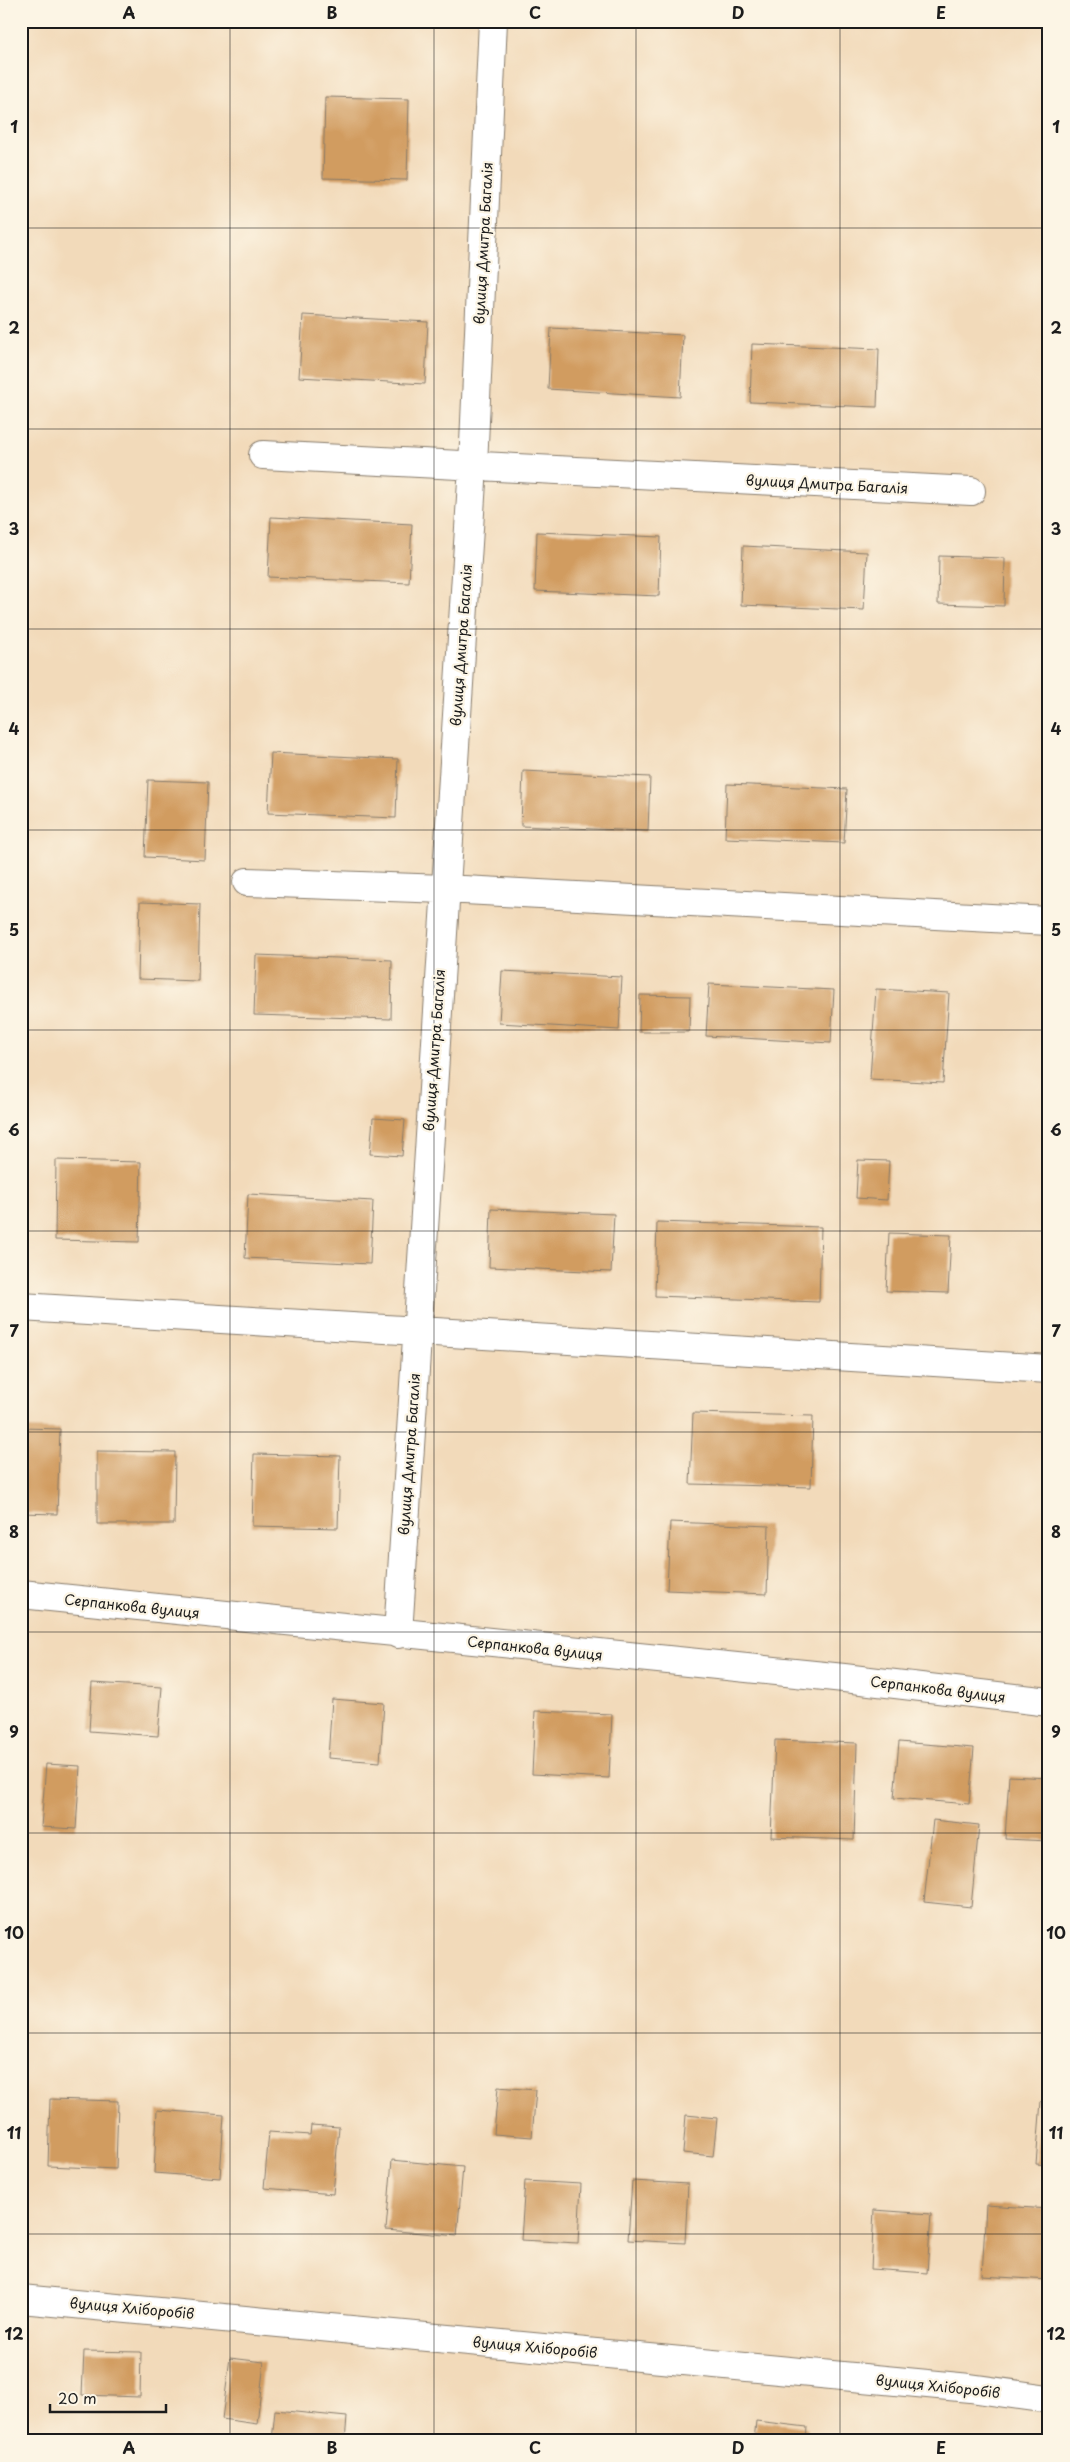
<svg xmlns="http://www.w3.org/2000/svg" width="1070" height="2462" viewBox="0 0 1070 2462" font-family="'Playpen Sans',sans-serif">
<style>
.building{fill:#d19c61}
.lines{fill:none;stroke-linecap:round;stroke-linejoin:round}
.minor-casing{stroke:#877b6b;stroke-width:30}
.minor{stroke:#fff;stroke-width:28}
.grid{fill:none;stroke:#1c1c1c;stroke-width:1;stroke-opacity:0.55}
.labels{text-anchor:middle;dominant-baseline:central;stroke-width:4.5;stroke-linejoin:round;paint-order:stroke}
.street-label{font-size:14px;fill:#1c1c1c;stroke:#fcf5e5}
.neatline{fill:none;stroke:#1c1c1c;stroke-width:2}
.grid-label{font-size:16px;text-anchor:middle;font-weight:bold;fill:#1c1c1c}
</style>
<rect width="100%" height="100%" fill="#fcf5e5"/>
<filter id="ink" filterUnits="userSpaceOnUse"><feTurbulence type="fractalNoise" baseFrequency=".02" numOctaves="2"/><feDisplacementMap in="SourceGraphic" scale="10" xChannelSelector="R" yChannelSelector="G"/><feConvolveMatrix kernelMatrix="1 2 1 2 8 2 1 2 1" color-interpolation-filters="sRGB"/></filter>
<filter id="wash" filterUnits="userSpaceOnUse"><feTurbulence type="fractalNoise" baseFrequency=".0096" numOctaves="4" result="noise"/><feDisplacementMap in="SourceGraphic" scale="20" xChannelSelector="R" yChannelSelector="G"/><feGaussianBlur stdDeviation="1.12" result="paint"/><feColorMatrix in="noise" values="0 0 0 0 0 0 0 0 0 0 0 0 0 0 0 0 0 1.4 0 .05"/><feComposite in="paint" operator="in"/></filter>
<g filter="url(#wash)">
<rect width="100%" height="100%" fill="#f2daba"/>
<g id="blocks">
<path class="building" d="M325,97L409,99L407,180L323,178Z
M303,315L428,322L425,384L299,377Z
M551,328L683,335L680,397L548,389Z
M752,344L879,349L877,407L750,402Z
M271,517L412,524L409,583L268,577Z
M537,532L661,537L659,596L535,591Z
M743,546L867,552L864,610L741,605Z
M939,556L1005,558L1004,606L938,604Z
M271,753L398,759L396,818L268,813Z
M523,771L650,777L648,831L521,826Z
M148,780L208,782L205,860L145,857Z
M727,784L847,789L844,843L725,838Z
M140,902L200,904L198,981L138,979Z
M256,955L392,960L391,1019L254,1015Z
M502,971L622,977L619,1030L499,1023Z
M709,984L834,990L831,1043L706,1036Z
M876,989L949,993L943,1083L870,1079Z
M640,995L690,996L689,1032H639Z
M373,1118L405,1120L402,1156L370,1154Z
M56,1160L141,1162L139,1242L55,1240Z
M858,1160L889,1161L887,1200L856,1198Z
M248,1194L373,1201L370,1264L245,1258Z
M491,1209L614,1214L611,1272L489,1267Z
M657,1222L821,1227L819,1302L655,1296Z
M889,1233L951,1235L948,1293L886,1291Z
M693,1413L813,1416L811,1487L690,1484Z
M21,1428L60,1429L57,1514L21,1513Z
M97,1451L175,1452L174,1524H97Z
M254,1454L340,1456L338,1528L252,1526Z
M670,1522L769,1526L767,1594L667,1590Z
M92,1683L162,1687L158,1736L89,1731Z
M332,1699L384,1703L380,1762L328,1758Z
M535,1711L612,1714L609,1778L532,1774Z
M775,1740L857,1743L854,1840L771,1837Z
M899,1742L974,1748L969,1804L894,1798Z
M46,1764L80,1766L76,1829L41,1827Z
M1009,1776L1049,1778V1841L1005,1839Z
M933,1820L979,1825L971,1907L924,1902Z
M498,2087L536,2090L532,2137L494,2134Z
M50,2099L118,2101L116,2169L48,2166Z
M1041,2101L1049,2102V2165L1036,2164Z
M157,2110L224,2115L220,2178L154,2173Z
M686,2115L717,2118L713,2156L683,2153Z
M311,2125L339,2127L333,2194L264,2188L269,2132L310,2135Z
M392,2160L463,2167L457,2236L386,2230Z
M525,2181L581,2184L578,2243L521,2240Z
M632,2181L688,2184L685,2243L628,2240Z
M986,2205L1049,2209V2280L982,2276Z
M874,2210L931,2214L927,2273L871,2269Z
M84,2351L141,2352L140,2397L82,2395Z
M230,2358L264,2362L257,2424L222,2419Z
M275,2410L347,2417L345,2441H272Z
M756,2421L807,2427L806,2441H754Z"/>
</g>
</g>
<g filter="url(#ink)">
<use href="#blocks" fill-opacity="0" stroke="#877b6b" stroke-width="1"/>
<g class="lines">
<g class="minor-casing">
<path id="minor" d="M263,455L971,491
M247,882L445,889L1049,921
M21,1307L1049,1369
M21,1594L844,1678L1049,1702
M398,1634L473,466L493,21
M21,2299L970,2388L1049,2399"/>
</g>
<use href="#minor" class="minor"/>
</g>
</g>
<path class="grid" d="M230,21V2441M434,21V2441M636,21V2441M840,21V2441M21,228H1049M21,429H1049M21,629H1049M21,830H1049M21,1030H1049M21,1231H1049M21,1432H1049M21,1632H1049M21,1833H1049M21,2033H1049M21,2234H1049"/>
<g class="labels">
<g class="street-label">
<text transform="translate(483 243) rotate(-87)">вулиця Дмитра Багалія</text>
<text transform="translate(827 484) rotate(3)">вулиця Дмитра Багалія</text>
<text transform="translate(461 645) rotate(-86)">вулиця Дмитра Багалія</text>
<text transform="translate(434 1050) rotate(-86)">вулиця Дмитра Багалія</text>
<text transform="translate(409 1454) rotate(-86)">вулиця Дмитра Багалія</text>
<text transform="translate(132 1606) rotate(6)">Серпанкова вулиця</text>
<text transform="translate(535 1648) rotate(6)">Серпанкова вулиця</text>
<text transform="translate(938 1689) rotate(7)">Серпанкова вулиця</text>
<text transform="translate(132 2308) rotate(5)">вулиця Хліборобів</text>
<text transform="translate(535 2347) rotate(5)">вулиця Хліборобів</text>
<text transform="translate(938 2386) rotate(6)">вулиця Хліборобів</text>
</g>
</g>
<rect width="1070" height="2462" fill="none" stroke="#fcf5e5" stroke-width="55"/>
<path d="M50 2404v8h116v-8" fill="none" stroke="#1c1c1c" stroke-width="2.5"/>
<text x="58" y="2404" font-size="15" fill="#1c1c1c" stroke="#fcf5e5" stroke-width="4" paint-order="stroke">20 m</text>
<rect x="28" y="28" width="1014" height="2406" class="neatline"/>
<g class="grid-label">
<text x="129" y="19">A</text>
<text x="332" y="19">B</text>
<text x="535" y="19">C</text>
<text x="738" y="19">D</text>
<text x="941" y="19">E</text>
<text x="14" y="133">1</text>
<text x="1056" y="133">1</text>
<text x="14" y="334">2</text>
<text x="1056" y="334">2</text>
<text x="14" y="535">3</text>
<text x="1056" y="535">3</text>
<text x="14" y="735">4</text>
<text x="1056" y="735">4</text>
<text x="14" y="936">5</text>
<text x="1056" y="936">5</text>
<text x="14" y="1136">6</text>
<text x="1056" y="1136">6</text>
<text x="14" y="1337">7</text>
<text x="1056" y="1337">7</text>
<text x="14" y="1538">8</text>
<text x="1056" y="1538">8</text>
<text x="14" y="1738">9</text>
<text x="1056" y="1738">9</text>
<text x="14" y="1939">10</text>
<text x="1056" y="1939">10</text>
<text x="14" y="2139">11</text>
<text x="1056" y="2139">11</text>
<text x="14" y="2340">12</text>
<text x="1056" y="2340">12</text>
<text x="129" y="2454">A</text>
<text x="332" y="2454">B</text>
<text x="535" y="2454">C</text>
<text x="738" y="2454">D</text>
<text x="941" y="2454">E</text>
</g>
</svg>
